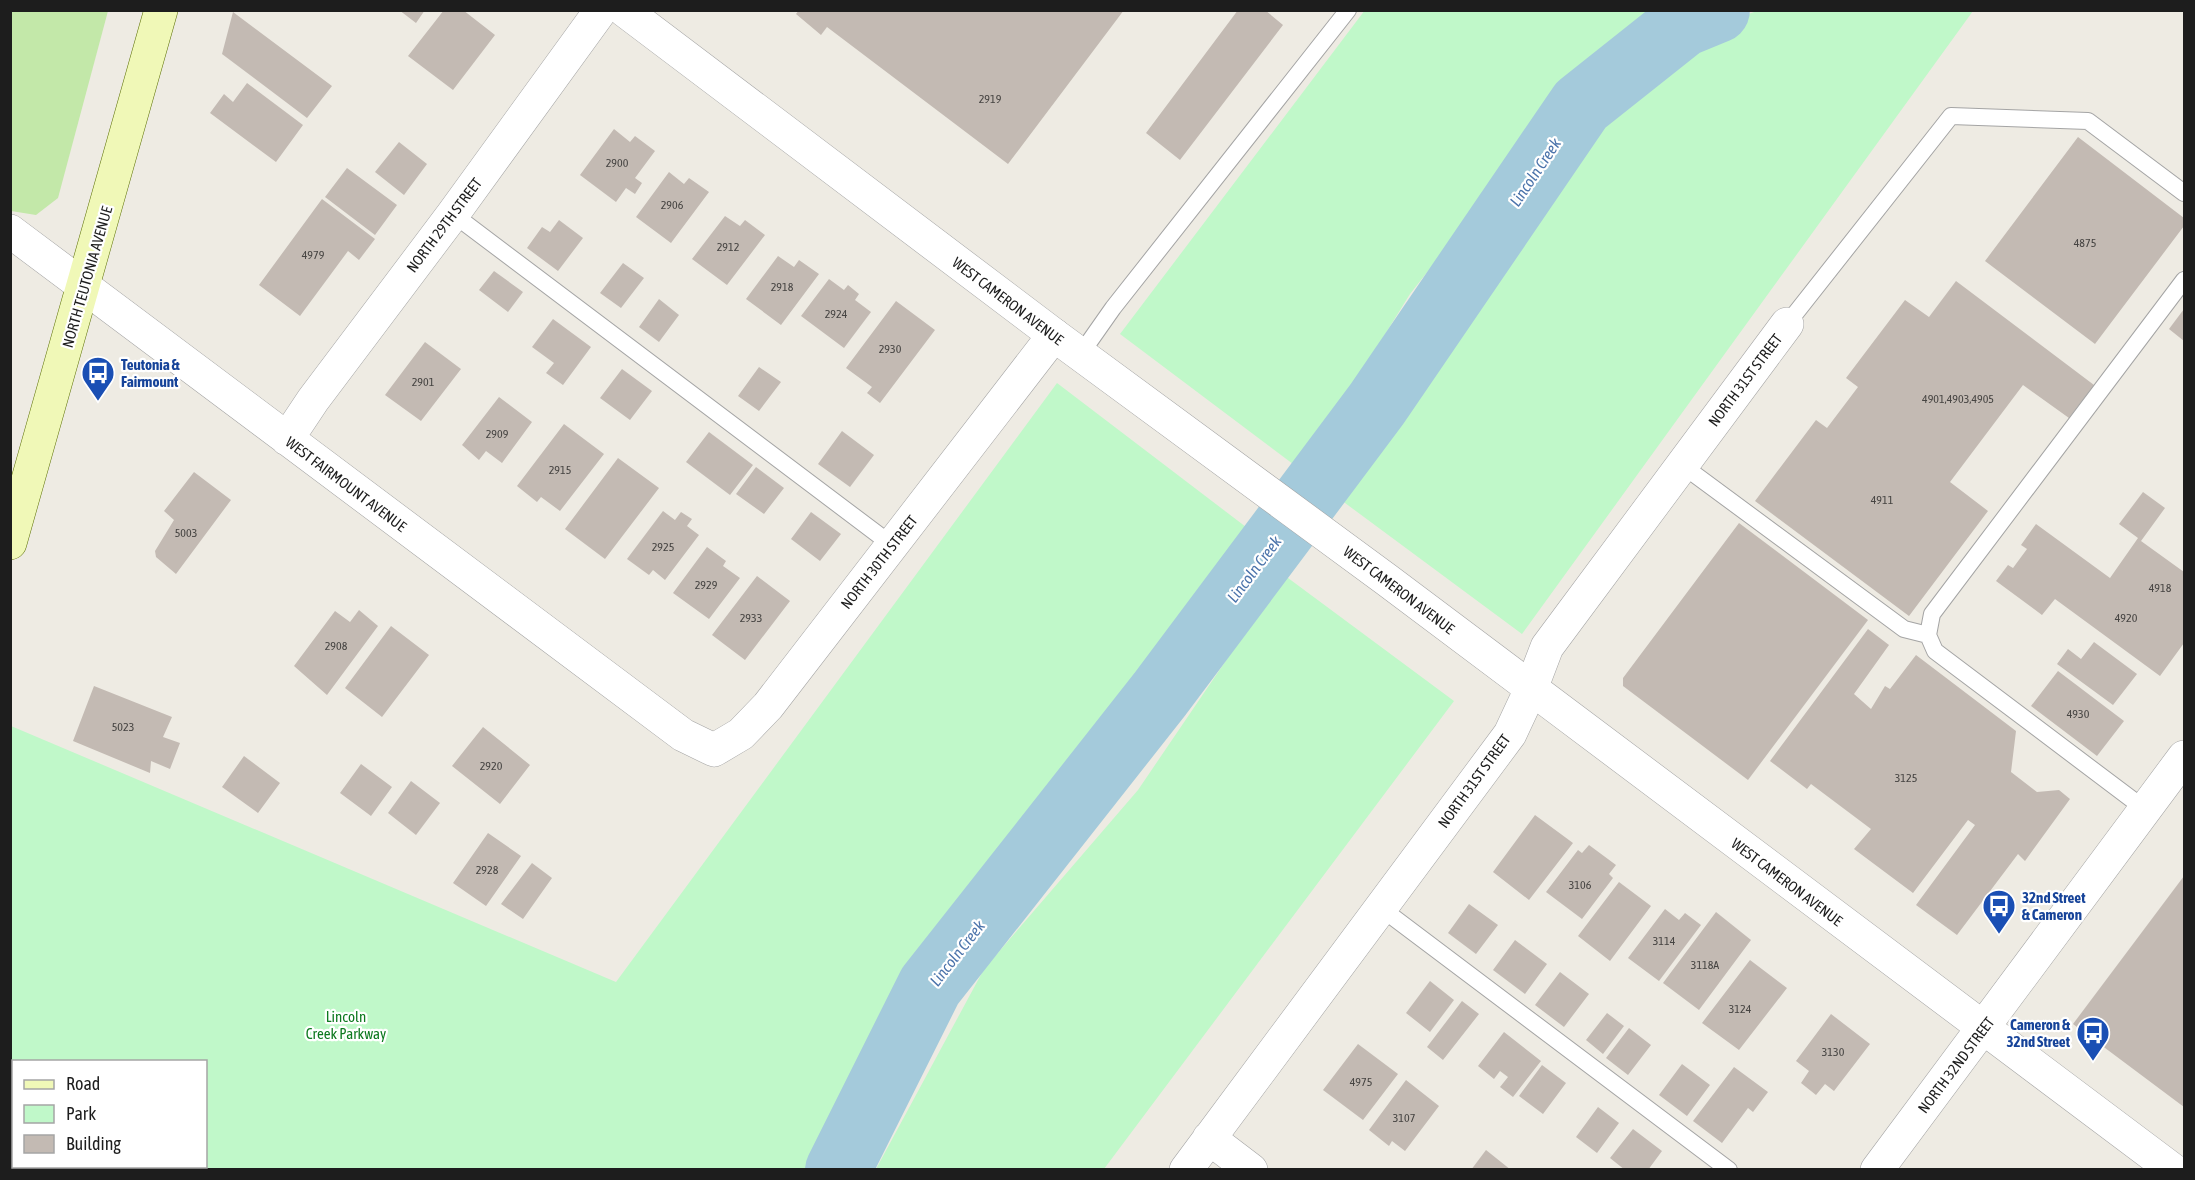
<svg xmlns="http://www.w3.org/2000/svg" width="2195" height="1180" viewBox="0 0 2195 1180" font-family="'Asap Condensed',sans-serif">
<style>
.grass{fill:#c3e8a9}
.park{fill:#c0f8c9;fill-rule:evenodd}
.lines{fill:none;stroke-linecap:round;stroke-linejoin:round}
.river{stroke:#a4cadb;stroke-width:66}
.building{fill:#c3bab3}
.service-casing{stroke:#a4a4a4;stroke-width:18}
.minor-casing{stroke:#a4a4a4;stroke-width:34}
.tertiary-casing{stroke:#a4a4a4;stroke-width:34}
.secondary-casing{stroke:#5d7107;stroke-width:34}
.service{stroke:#fff;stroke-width:16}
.minor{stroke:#fff;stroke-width:33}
.tertiary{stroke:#fff;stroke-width:33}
.secondary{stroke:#f0f8b7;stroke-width:33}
.labels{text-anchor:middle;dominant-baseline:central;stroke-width:4.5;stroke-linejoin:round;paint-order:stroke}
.number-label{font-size:12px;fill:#464442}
.street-label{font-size:15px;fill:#1d1d1d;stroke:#fff}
.transit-label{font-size:15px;font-weight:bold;fill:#164399;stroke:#fff;text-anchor:start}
.park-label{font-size:15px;fill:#0d791f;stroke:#fff}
.water-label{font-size:16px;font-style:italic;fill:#4c74ab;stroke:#fff}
</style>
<rect width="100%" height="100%" fill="#eeebe3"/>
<path class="grass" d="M10,11H108L58,198L36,215L11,211Z"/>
<path class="park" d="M1365,10L1654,11L1607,43L1410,294L1301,470L1120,334Z
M1757,11H1973L1522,634L1341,500L1595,128L1725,22Z
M1057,383L1246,527L898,993L807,1169H11V726L616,982ZM14,1062H206V1166H14Z
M1284,575L1454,701L1104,1169H876L984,969L1138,790Z"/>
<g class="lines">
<path class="river" d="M838,1170L930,986L1160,694L1377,404L1581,105L1683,24L1717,10"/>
</g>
<path class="building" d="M399,10H425L416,23Z
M444,10H463L495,35L453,90L408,56Z
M799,10H1124L1008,164L827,27L821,35L796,14Z
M1238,10H1265L1283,25L1180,160L1146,133Z
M233,12L332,86L307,118L222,54Z
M247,83L303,125L276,162L210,113L224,94L233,102Z
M614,129L630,142L635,136L655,151L635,178L642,183L635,194L626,188L616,202L580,175Z
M2078,137L2184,218V226L2095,344L1985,261Z
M399,142L427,164L404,195L375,172Z
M347,168L397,205L375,235L325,197Z
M669,172L684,184L689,178L709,192L671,243L636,217Z
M322,199L375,239L359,260L348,251L300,316L259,285Z
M725,216L740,226L745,220L765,235L727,285L692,259Z
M559,220L583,238L558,271L527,248L542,227L550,232Z
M778,256L794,267L799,260L819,274L781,325L746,299Z
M623,263L644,278L621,308L600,293Z
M494,271L523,292L508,312L479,290Z
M829,279L844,290L848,285L859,294L855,300L871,312L844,348L801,316Z
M1956,281L2094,385L2069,418L2023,385L1950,482L1988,511L1909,616L1755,501L1816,420L1827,428L1858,387L1846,378L1905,300L1929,317Z
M659,299L679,315L659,342L639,327Z
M896,301L935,330L880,403L867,393L872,387L846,368Z
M2184,309V341L2169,329Z
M553,319L591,347L563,385L546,373L554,363L532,347Z
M425,342L461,369L421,421L385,395Z
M759,367L781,382L759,411L738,396Z
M622,369L652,391L630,420L600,398Z
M499,397L532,422L502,463L486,451L479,460L462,445Z
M564,424L604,454L560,511L541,497L537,502L517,486Z
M842,431L874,455L850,487L818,464Z
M709,432L753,465L730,495L686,462Z
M618,458L659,488L605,559L565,529Z
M756,467L784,488L764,514L736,494Z
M194,472L231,500L176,574L156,557L155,551L174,520L164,511Z
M2143,492L2165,508L2141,541L2184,572V643L2160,676L2055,599L2042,615L1996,581L2008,565L2013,568L2027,549L2021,545L2036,524L2110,578L2138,538L2119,524Z
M663,511L675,520L681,512L692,519L687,526L699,535L665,580L653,570L649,575L627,559Z
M811,512L841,534L820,561L791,539Z
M1739,523L1868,620L1748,780L1623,686V678Z
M707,547L726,561L723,566L740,578L709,619L673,593Z
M757,576L790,601L745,660L712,635Z
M359,610L378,626L327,695L294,666L335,611L350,622Z
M391,626L429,655L382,717L345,688Z
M1868,629L1889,645L1854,694L1871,709L1885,686L1890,689L1916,655L2016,731L2011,772L2037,792L2059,790L2070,799L2025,861L2018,854L1957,935L1916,905L1975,825L1968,820L1913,893L1854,849L1871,829L1811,784L1807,789L1770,761Z
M2094,642L2137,674L2113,705L2057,664L2068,649L2081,659Z
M2058,671L2124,721L2097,756L2031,706Z
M94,686L172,717L163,737L180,743L170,769L151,761L150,773L73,741Z
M483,727L530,765L500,804L452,766Z
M244,756L280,783L258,813L222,787Z
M361,764L392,787L371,816L340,793Z
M411,781L440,803L416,835L388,813Z
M1535,815L1573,843L1529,900L1493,872Z
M488,833L521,856L486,906L453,883Z
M1589,845L1616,865L1609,874L1613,878L1582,919L1546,892L1578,850L1582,853Z
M532,863L552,878L523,919L501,904Z
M2184,876V1107L2073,1024Z
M1619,882L1651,906L1610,961L1578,936Z
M1469,904L1498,925L1476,954L1448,933Z
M1665,909L1679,920L1685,913L1701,925L1659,981L1628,958Z
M1716,912L1751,940L1699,1010L1663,983Z
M1515,940L1547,964L1525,994L1493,970Z
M1750,960L1787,988L1739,1050L1702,1023Z
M1560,972L1589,994L1564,1027L1535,1005Z
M1430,981L1454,1000L1430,1032L1406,1013Z
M1462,1001L1479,1014L1443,1060L1427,1047Z
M1607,1013L1624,1026L1603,1054L1586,1040Z
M1831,1014L1870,1044L1834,1091L1825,1084L1816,1095L1801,1083L1809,1071L1796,1061Z
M1629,1028L1651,1045L1628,1075L1606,1058Z
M1504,1032L1541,1061L1513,1097L1500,1087L1508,1077L1500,1071L1494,1079L1478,1066Z
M1358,1044L1398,1074L1363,1120L1323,1090Z
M1682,1064L1710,1085L1687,1116L1659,1095Z
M1542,1065L1566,1083L1543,1114L1519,1096Z
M1734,1067L1768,1092L1753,1112L1748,1108L1722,1143L1693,1121Z
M1406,1080L1439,1106L1405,1151L1392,1141L1389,1146L1369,1130Z
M1598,1107L1619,1123L1597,1153L1576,1137Z
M1633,1129L1662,1151L1648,1170H1625L1610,1158Z
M1486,1150L1511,1170H1471Z"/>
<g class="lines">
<g class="service-casing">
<path id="service" d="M453,214L892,545
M1787,324L1951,116L2088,121L2184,193
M1080,355L1113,308L1348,10
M1682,465L1904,629L1928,635
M2146,810L1935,651L1928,635L1932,614L2184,280
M1381,908L1729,1170"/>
</g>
<g class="minor-casing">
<path id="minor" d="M10,231L683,735L714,750L741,734L768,706L1054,335
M287,439L313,400L453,214L601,10
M1209,1138L1251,1170
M1186,1170L1510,734L1531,689L1547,647L1787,324"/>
</g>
<g class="tertiary-casing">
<path id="tertiary" d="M624,10L1054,335L1387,580L2173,1170
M1877,1170L2184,757"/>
</g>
<g class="secondary-casing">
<path id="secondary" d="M10,543L161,10"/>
</g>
<use href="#service" class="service"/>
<use href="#minor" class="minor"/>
<use href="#tertiary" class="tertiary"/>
<use href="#secondary" class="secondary"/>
</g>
<defs>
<g id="bus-pin" transform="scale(1.725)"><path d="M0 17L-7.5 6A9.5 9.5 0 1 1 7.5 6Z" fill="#1a4fb4" stroke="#fff"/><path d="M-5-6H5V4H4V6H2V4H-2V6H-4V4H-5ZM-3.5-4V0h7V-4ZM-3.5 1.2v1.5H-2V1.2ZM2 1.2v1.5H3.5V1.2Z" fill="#fff"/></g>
</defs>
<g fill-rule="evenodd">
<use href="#bus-pin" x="98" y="373"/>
<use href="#bus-pin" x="1999" y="906"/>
<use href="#bus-pin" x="2093" y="1033"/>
</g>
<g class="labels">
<g class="number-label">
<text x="990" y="99">2919</text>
<text x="617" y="163">2900</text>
<text x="672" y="205">2906</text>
<text x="2085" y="243">4875</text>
<text x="728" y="247">2912</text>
<text x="313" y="255">4979</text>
<text x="782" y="287">2918</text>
<text x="836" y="314">2924</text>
<text x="890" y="349">2930</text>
<text x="423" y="382">2901</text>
<text x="1958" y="399">4901,4903,4905</text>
<text x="497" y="434">2909</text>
<text x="560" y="470">2915</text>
<text x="1882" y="500">4911</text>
<text x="186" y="533">5003</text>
<text x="663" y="547">2925</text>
<text x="706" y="585">2929</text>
<text x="2160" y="588">4918</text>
<text x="751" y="618">2933</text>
<text x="2126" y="618">4920</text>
<text x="336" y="646">2908</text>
<text x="2078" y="714">4930</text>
<text x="123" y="727">5023</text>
<text x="491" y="766">2920</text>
<text x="1906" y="778">3125</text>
<text x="487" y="870">2928</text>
<text x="1580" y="885">3106</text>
<text x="1664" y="941">3114</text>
<text x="1705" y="965">3118A</text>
<text x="1740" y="1009">3124</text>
<text x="1833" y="1052">3130</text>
<text x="1361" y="1082">4975</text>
<text x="1404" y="1118">3107</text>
</g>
<g class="street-label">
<text transform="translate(444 225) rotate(-53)">NORTH 29TH STREET</text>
<text transform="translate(87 277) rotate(-74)">NORTH TEUTONIA AVENUE</text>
<text transform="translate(1008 301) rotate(37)">WEST CAMERON AVENUE</text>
<text transform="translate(1745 380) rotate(-53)">NORTH 31ST STREET</text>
<text transform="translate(346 484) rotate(37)">WEST FAIRMOUNT AVENUE</text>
<text transform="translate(879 562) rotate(-52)">NORTH 30TH STREET</text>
<text transform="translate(1399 590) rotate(37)">WEST CAMERON AVENUE</text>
<text transform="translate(1474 781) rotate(-54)">NORTH 31ST STREET</text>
<text transform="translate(1787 882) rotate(37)">WEST CAMERON AVENUE</text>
<text transform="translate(1956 1065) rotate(-53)">NORTH 32ND STREET</text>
</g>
<g class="transit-label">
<text x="121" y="364">Teutonia &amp;<tspan x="121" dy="17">Fairmount</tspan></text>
<text x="2022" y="897">32nd Street<tspan x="2022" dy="17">&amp; Cameron</tspan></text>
<text x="2070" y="1024" text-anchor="end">Cameron &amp;<tspan x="2070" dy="17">32nd Street</tspan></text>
</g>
<g class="park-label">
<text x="346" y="1016">Lincoln<tspan x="346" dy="17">Creek Parkway</tspan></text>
</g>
<g class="water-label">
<text transform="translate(1535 172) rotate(-56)">Lincoln Creek</text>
<text transform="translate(1254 569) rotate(-53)">Lincoln Creek</text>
<text transform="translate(957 953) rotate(-52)">Lincoln Creek</text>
</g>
</g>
<rect width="2195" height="1180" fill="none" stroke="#1d1d1d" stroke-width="24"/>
<rect x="12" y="1060" width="195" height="108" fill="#ffffff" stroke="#a5a5a5" stroke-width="1.5"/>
<rect x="24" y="1080" width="30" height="9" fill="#f0f8b7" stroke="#a5a5a5" stroke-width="1.5"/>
<text x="66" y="1090" font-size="18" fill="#1d1d1d">Road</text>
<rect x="24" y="1105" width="30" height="18" fill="#c0f8c9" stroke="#a5a5a5" stroke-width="1.5"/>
<text x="66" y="1120" font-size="18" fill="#1d1d1d">Park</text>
<rect x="24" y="1135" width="30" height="18" fill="#c3bab3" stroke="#a5a5a5" stroke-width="1.5"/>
<text x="66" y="1150" font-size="18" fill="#1d1d1d">Building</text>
</svg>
